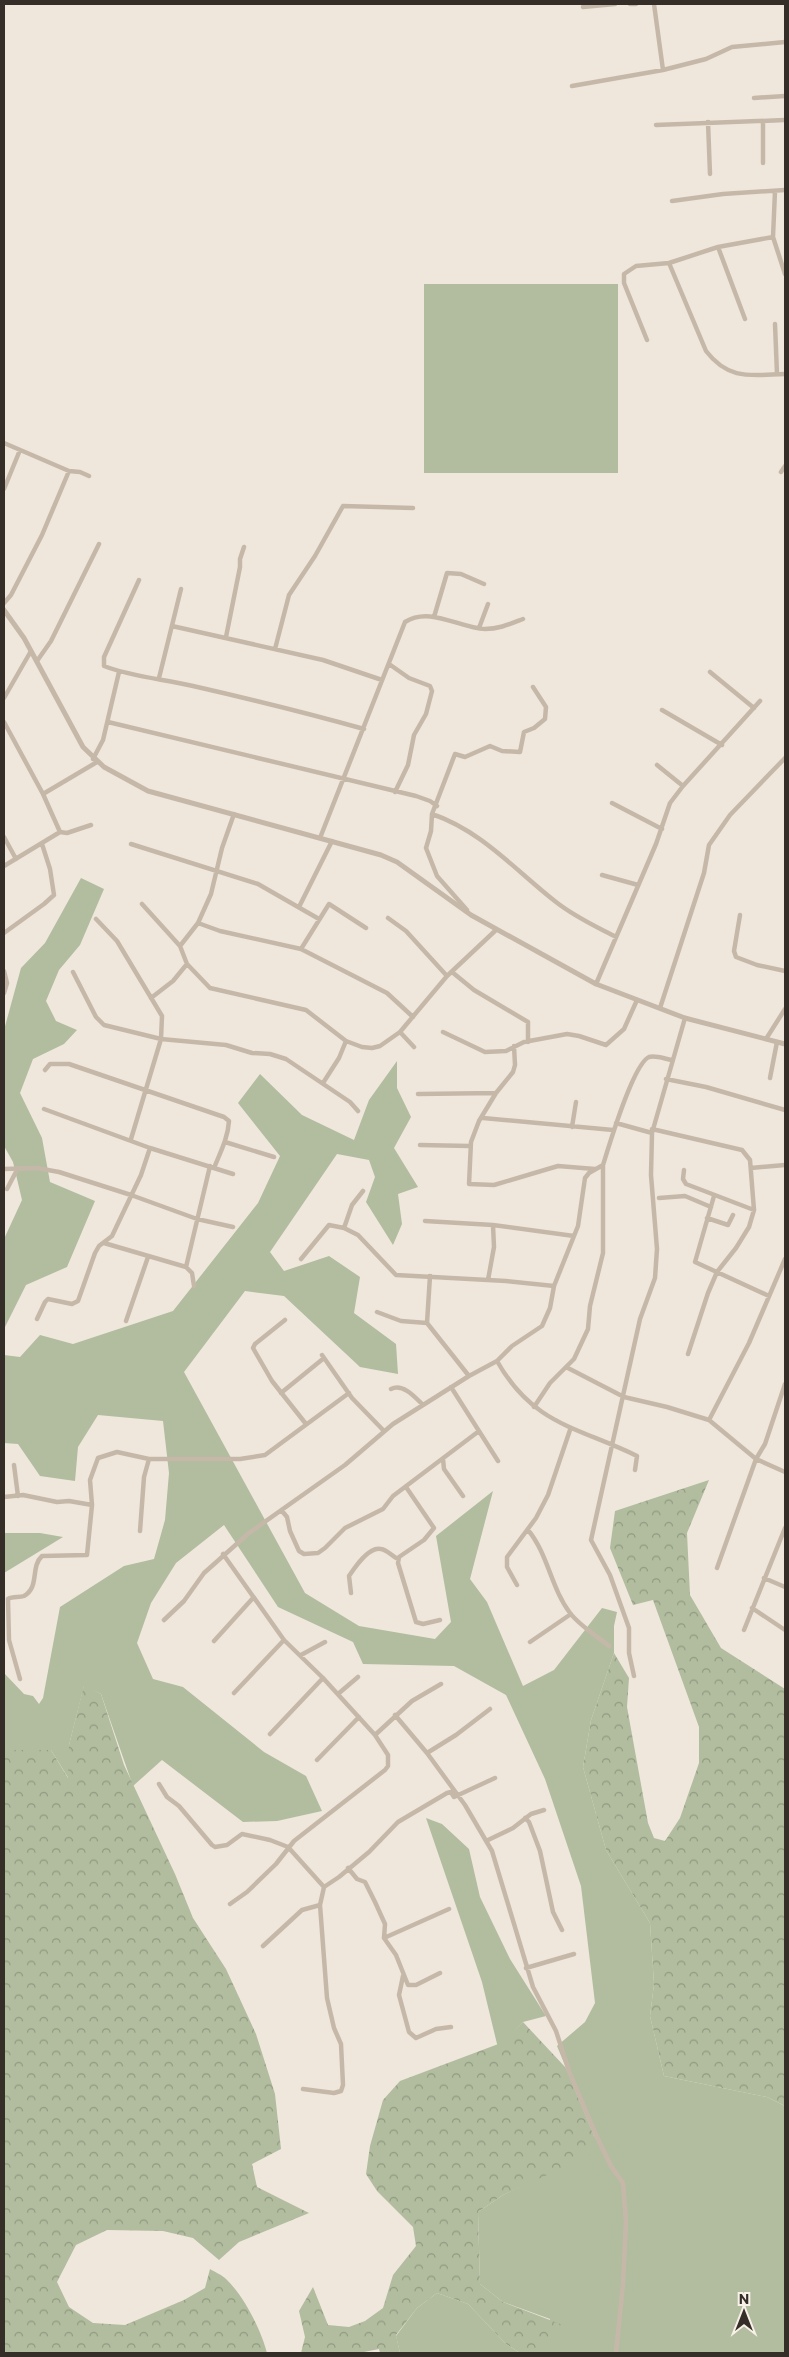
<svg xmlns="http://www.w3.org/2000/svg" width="789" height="2357" font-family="Commissioner,sans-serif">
<defs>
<pattern id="forest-crowns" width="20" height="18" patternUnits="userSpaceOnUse" patternTransform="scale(1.25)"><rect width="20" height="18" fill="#b1bd9e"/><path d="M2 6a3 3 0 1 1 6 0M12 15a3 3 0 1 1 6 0" fill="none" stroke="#919a81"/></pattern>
</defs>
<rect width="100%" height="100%" fill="#efe7dc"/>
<path fill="#b1bd9e" d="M 424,284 L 618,284 L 618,473 L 424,473 Z
M 81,878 L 104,889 L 80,945 L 59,970 L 46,1001 L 56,1021 L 77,1030 L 64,1044 L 33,1059 L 20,1093 L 42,1138 L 50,1182 L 95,1201 L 67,1267 L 26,1285 L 4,1329 L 4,1239 L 22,1200 L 13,1162 L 4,1146 L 4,1030 L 21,968 L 45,943 Z
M 397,1061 L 397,1088 L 411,1117 L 394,1148 L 418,1187 L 398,1194 L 402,1224 L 393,1245 L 366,1202 L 375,1177 L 369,1160 L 337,1154 L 270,1252 L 284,1271 L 329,1256 L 360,1277 L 354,1313 L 396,1344 L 398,1374 L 360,1367 L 284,1296 L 245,1291 L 184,1372 L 305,1593 L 359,1626 L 435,1639 L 451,1622 L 436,1536 L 493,1491 L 470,1579 L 487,1602 L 523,1686 L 554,1670 L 602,1608 L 617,1612 L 614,1626 L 614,1653 L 591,1720 L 583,1767 L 606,1850 L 650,1923 L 654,1984 L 650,2016 L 664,2076 L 767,2097 L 785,2106 L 785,2353 L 526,2353 L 544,2351 L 550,2319 L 503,2302 L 480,2284 L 478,2212 L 503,2195 L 538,2178 L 594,2136 L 557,2046 L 585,2022 L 595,2003 L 581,1886 L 545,1779 L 506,1695 L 454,1666 L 363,1664 L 353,1642 L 278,1607 L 224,1525 L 176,1563 L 151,1603 L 137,1643 L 153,1679 L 183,1687 L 264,1752 L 306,1776 L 322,1811 L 277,1821 L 243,1822 L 162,1760 L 133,1786 L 101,1694 L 84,1686 L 69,1745 L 69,1779 L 51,1750 L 4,1750 L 4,1673 L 24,1694 L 33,1696 L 39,1704 L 43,1698 L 60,1607 L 124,1566 L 154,1559 L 165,1520 L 169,1473 L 163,1421 L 98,1415 L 78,1447 L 75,1481 L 40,1476 L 18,1444 L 4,1443 L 4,1355 L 20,1357 L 40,1335 L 73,1344 L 173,1311 L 258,1203 L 280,1156 L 238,1103 L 260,1074 L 302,1115 L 354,1140 L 369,1100 Z
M 4,1533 L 40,1533 L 63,1537 L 4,1573 Z
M 426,1818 L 442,1824 L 469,1849 L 480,1897 L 510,1959 L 546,2016 L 523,2022 L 498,2048 L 482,1982 Z
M 437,2293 L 468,2304 L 506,2344 L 520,2353 L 400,2353 L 396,2336 L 417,2308 Z"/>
<path fill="url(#forest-crowns)" d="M 709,1480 L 687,1533 L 690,1595 L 721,1648 L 785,1689 L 785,2106 L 767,2097 L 664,2076 L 650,2016 L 654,1984 L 650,1923 L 606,1850 L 583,1767 L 591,1720 L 614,1653 L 629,1678 L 627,1707 L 648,1823 L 654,1838 L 665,1841 L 680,1818 L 699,1763 L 699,1727 L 653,1600 L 633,1605 L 610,1548 L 615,1511 Z
M 84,1685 L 101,1694 L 124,1765 L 175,1874 L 193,1918 L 226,1969 L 256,2034 L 275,2094 L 281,2149 L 252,2164 L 257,2187 L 309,2213 L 239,2242 L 219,2260 L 193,2238 L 163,2231 L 107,2230 L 76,2245 L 57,2282 L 69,2307 L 93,2323 L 125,2325 L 184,2300 L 205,2288 L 210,2269 C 215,2272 222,2275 226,2279 C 244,2296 261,2330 267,2353 L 4,2353 L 4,1750 L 51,1750 L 68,1778 L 69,1745 Z
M 523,2022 L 566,2068 L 594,2136 L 589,2156 L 503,2195 L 478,2212 L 480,2284 L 503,2302 L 563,2325 L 544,2352 L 520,2353 L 506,2344 L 468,2304 L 437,2293 L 417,2308 L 396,2335 L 400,2353 L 380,2353 L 379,2349 L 359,2353 L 301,2353 L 305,2337 L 299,2311 L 313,2287 L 328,2325 L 349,2327 L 365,2321 L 383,2308 L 393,2275 L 416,2246 L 413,2227 L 377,2191 L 366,2174 L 370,2146 L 383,2100 L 400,2081 L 501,2043 Z"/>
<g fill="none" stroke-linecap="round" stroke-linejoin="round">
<path stroke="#c6b8a9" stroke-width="4.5" d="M 630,4 L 636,4
M 654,4 L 663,70
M 583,7 L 615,4
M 572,86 L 663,70 L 706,59 L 732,47 L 785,42
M 754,98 L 785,96
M 708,122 L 710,174
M 763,122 L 763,163
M 656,125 L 785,120
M 775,191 L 773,237 L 785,274
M 672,201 L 723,194 L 785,190
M 718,247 L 745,319
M 669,263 L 706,351 C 729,381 752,375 785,374
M 775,324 L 777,374
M 647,340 L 624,283 L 624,274 L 636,266 L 669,263 L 718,247 L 773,237
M 4,443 L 69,471 L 80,472 L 89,476
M 781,472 L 785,466
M 4,489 L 20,450
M 139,580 L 104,657 L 104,666 C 132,677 164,679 193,686 C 250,699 307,713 364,729
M 4,603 L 11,595 L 42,535 L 69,471
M 434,617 L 447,573 L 461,574 L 484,584
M 172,626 L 323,660 L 382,680
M 479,628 L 488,604
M 226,637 L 240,567 L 240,559 L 244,547
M 275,649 L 289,595 L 315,556 L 343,506 L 413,508
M 37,661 L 51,641 L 99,544
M 389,664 L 409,678 L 430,686 L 432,691 L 426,714 L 414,735 L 408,765 L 395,792
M 710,672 L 754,708
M 159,678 L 181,589
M 4,698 L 31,651
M 662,710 L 722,745
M 4,722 L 43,794 L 60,832
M 108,722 L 416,796 L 430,801 L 437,806
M 93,759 L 103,740 L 119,672
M 657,765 L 683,786
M 43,794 L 97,762
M 612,803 L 662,829
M 432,814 C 482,831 516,871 556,902 C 575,917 595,926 616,937
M 4,837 L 16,859
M 320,838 L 405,622 C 430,606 459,628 485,629 C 499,629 510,624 523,619
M 131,844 L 258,884 L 319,919
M 4,866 L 60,832 L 67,833 L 91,825
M 602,875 L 638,885
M 142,904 L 180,946 L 187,964 L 210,988 L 306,1010 L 346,1041 L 362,1047 L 372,1048 L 380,1046 L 400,1032 L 447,976 L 496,930
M 299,907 L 332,841
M 467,910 L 437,876 L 426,848 L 431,831 L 432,814 L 455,754 L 465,757 L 490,746 L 502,751 L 520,752 L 524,732 L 534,728 L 545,719 L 546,707 L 533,687
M 740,915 L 734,951 L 736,957 L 757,965 L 785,971
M 388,918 L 406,931 L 447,976
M 96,919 L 117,941 L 162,1016 L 161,1039 L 131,1139
M 198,923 L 220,931 L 301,949 L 387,993 L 413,1017
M 4,933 L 44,904 L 54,895 L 50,869 L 42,844
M 180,946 L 198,923 L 211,894 L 222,848 L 234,814
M 301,949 L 329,904 L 366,928
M 4,971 L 7,983 L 4,993
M 73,972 L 96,1017 L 104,1025 L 161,1039 L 226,1045 L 252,1053 L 270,1054 L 286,1059 L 350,1102 L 358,1111
M 452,972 L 474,990 L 528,1022 L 528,1042
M 596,984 L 656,844 L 670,803 L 683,786 L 760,701
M 151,998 L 173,981 L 187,964
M 660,1008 L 704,873 L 709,845 L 730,815 L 785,758
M 400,1032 L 414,1047
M 443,1032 L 485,1052 L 506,1051 L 524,1042 L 567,1034 L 579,1036 L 606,1045 L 624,1029 L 637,1000
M 766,1039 L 785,1009
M 514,1046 L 515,1065 L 513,1072 L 496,1093 L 479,1121 L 471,1142 L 469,1184 L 494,1185 L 558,1166 L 595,1169
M 45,1070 L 50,1064 L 69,1064 L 224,1117 L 229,1121 C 228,1138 220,1153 214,1168
M 770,1078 L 777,1042
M 666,1079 L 706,1087 L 785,1110
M 323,1083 L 339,1058 L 346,1041
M 418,1094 L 496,1093
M 44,1109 L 150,1148 L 233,1174
M 483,1118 L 613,1130
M 616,1123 L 652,1133
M 572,1127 L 576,1102
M 652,1129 L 742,1150 L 750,1160 L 754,1210 L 749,1227 L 736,1248 L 717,1272 L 708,1293 L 688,1354
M 225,1142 L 274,1157
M 420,1145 L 470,1146
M 751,1168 L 785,1165
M 4,1169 L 37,1168 L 59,1172 L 131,1195 L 197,1219 L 233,1227
M 684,1170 L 683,1179 L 686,1184 L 754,1210
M 7,1189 L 18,1168
M 714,1196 L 695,1262 L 769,1296
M 659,1198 L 685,1196 L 711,1207
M 707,1218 L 728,1225 L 733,1215
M 425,1221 L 493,1225 L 574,1236
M 344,1228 L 352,1205 L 363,1191
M 104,1243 L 186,1267 L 210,1166
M 301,1259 L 329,1225 L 344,1228 L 358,1235 L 396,1275 L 506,1281 L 554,1286
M 186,1267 L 192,1273 L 194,1286
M 430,1276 L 427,1323 L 469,1376
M 488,1280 L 494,1247 L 493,1225
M 377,1312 L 401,1321 L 427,1323
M 37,1319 L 45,1302 L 48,1299 L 72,1304 L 78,1301 L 95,1253 L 99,1246 L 112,1236 L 141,1175 L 150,1148
M 285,1320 L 255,1344 L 253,1348 L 272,1381 L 306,1424
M 126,1321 L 148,1257
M 322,1355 L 352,1398 L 384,1431
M 497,1361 C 533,1425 578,1427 637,1456 L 635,1470
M 566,1367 L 624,1397 L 667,1407 L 709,1420 L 756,1459 L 785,1472
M 451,1387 L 498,1461
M 391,1389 C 403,1383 415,1397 423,1405
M 281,1393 L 324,1358
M 534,1407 L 550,1383 L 574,1359 L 588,1329 L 590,1306 L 603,1253 L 603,1165
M 709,1420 L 749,1343 L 785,1259
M 443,1459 L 444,1469 L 463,1496
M 14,1465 L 18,1496
M 406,1487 L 434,1528 L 424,1540 L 399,1557 L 398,1563 L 416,1622 L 423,1624 L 440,1620
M 4,1497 L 23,1495 L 57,1502 L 69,1501 L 92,1505
M 282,1511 L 287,1517 L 290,1531 L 299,1551 L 304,1554 L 318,1553 L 325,1548 L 345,1528 L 383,1509 L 393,1496 L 479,1431
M 528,1530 C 548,1554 551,1588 570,1613 C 580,1626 597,1636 609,1646
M 140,1531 L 144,1477 L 149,1459
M 223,1554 L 284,1640 L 323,1678 L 375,1735 L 388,1755 L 388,1766 L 385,1770 L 294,1841 L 276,1864 L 247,1892 L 230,1904
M 717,1568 L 756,1459 L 765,1444 L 785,1384
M 764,1578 L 785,1587
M 517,1585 L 507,1567 L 507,1557 L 536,1518 L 548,1495 L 570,1430
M 351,1593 L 349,1576 C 355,1567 369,1546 381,1549 C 388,1550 391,1556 398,1559
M 752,1608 L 785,1630
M 164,1620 L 184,1601 L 204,1573 L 249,1533 L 345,1465 L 393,1424 L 469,1376 L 497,1361 L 512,1346 L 542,1326 L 550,1308 L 554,1286 L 578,1226 L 585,1178 L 589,1173 L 603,1165 C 609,1146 633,1064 649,1057 C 656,1055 665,1059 672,1060
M 744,1630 L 785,1528
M 214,1641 L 253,1598
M 530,1642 L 571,1614
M 301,1655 L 325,1642
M 634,1676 L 629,1653 L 629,1628 L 610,1575 L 591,1540 L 640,1319 L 655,1278 L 657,1249 L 651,1175 L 652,1133 L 685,1018
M 20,1679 L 9,1640 L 8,1599 C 13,1596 19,1598 24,1596 C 40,1587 30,1567 42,1556 L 87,1555 L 92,1505 L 90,1480 L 98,1458 L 117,1452 L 149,1459 L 240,1459 L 265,1455 L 349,1393
M 234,1693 L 284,1640
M 338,1694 L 358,1677
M 395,1715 L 427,1753 L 465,1805 L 492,1851 L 533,1987 L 556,2031 L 569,2071 L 596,2135 L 611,2166 L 623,2183 L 626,2221 L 623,2284 L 616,2353
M 270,1734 L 323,1678
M 375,1735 L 412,1701 L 441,1684
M 427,1753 L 456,1735 L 490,1709
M 317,1760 L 359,1717
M 159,1784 L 167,1797 L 179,1806 L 212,1845 L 215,1847 L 227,1845 L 242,1834 L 270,1840 L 288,1847 L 324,1887
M 525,1818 L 529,1822 L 540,1851 L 553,1912 L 562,1930
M 486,1841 L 513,1828 L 531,1814 L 544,1810
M 348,1868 L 357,1879 L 365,1882 L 375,1902 L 385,1924 L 384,1938 L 396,1955 L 408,1985 L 416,1985 L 440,1973
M 384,1938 L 449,1909
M 263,1946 L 302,1910 L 320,1905
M 526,1968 L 574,1954
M 403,1976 L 399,1995 L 409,2032 L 416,2038 L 436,2029 L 451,2027
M 303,2089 L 334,2093 L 341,2091 L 343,2085 L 341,2044 L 334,2028 L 327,1998 L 320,1905 L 324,1887 L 339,1877 L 369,1852 L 398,1822 L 447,1793 L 451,1792 L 454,1797 L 495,1778"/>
<path stroke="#c6b8a9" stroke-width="5" d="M 4,610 L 24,638 L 83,747 L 104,767 L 148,791 L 381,855 L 397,862 L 471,915 L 596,984 L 685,1018 L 785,1044"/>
</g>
<rect width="789" height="2357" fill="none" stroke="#342d28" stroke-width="10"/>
<g transform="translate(744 2312)" stroke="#f8f1e8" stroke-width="4" paint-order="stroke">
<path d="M0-4L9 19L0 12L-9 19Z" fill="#342d28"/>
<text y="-8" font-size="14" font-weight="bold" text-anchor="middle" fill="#342d28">N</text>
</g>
</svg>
